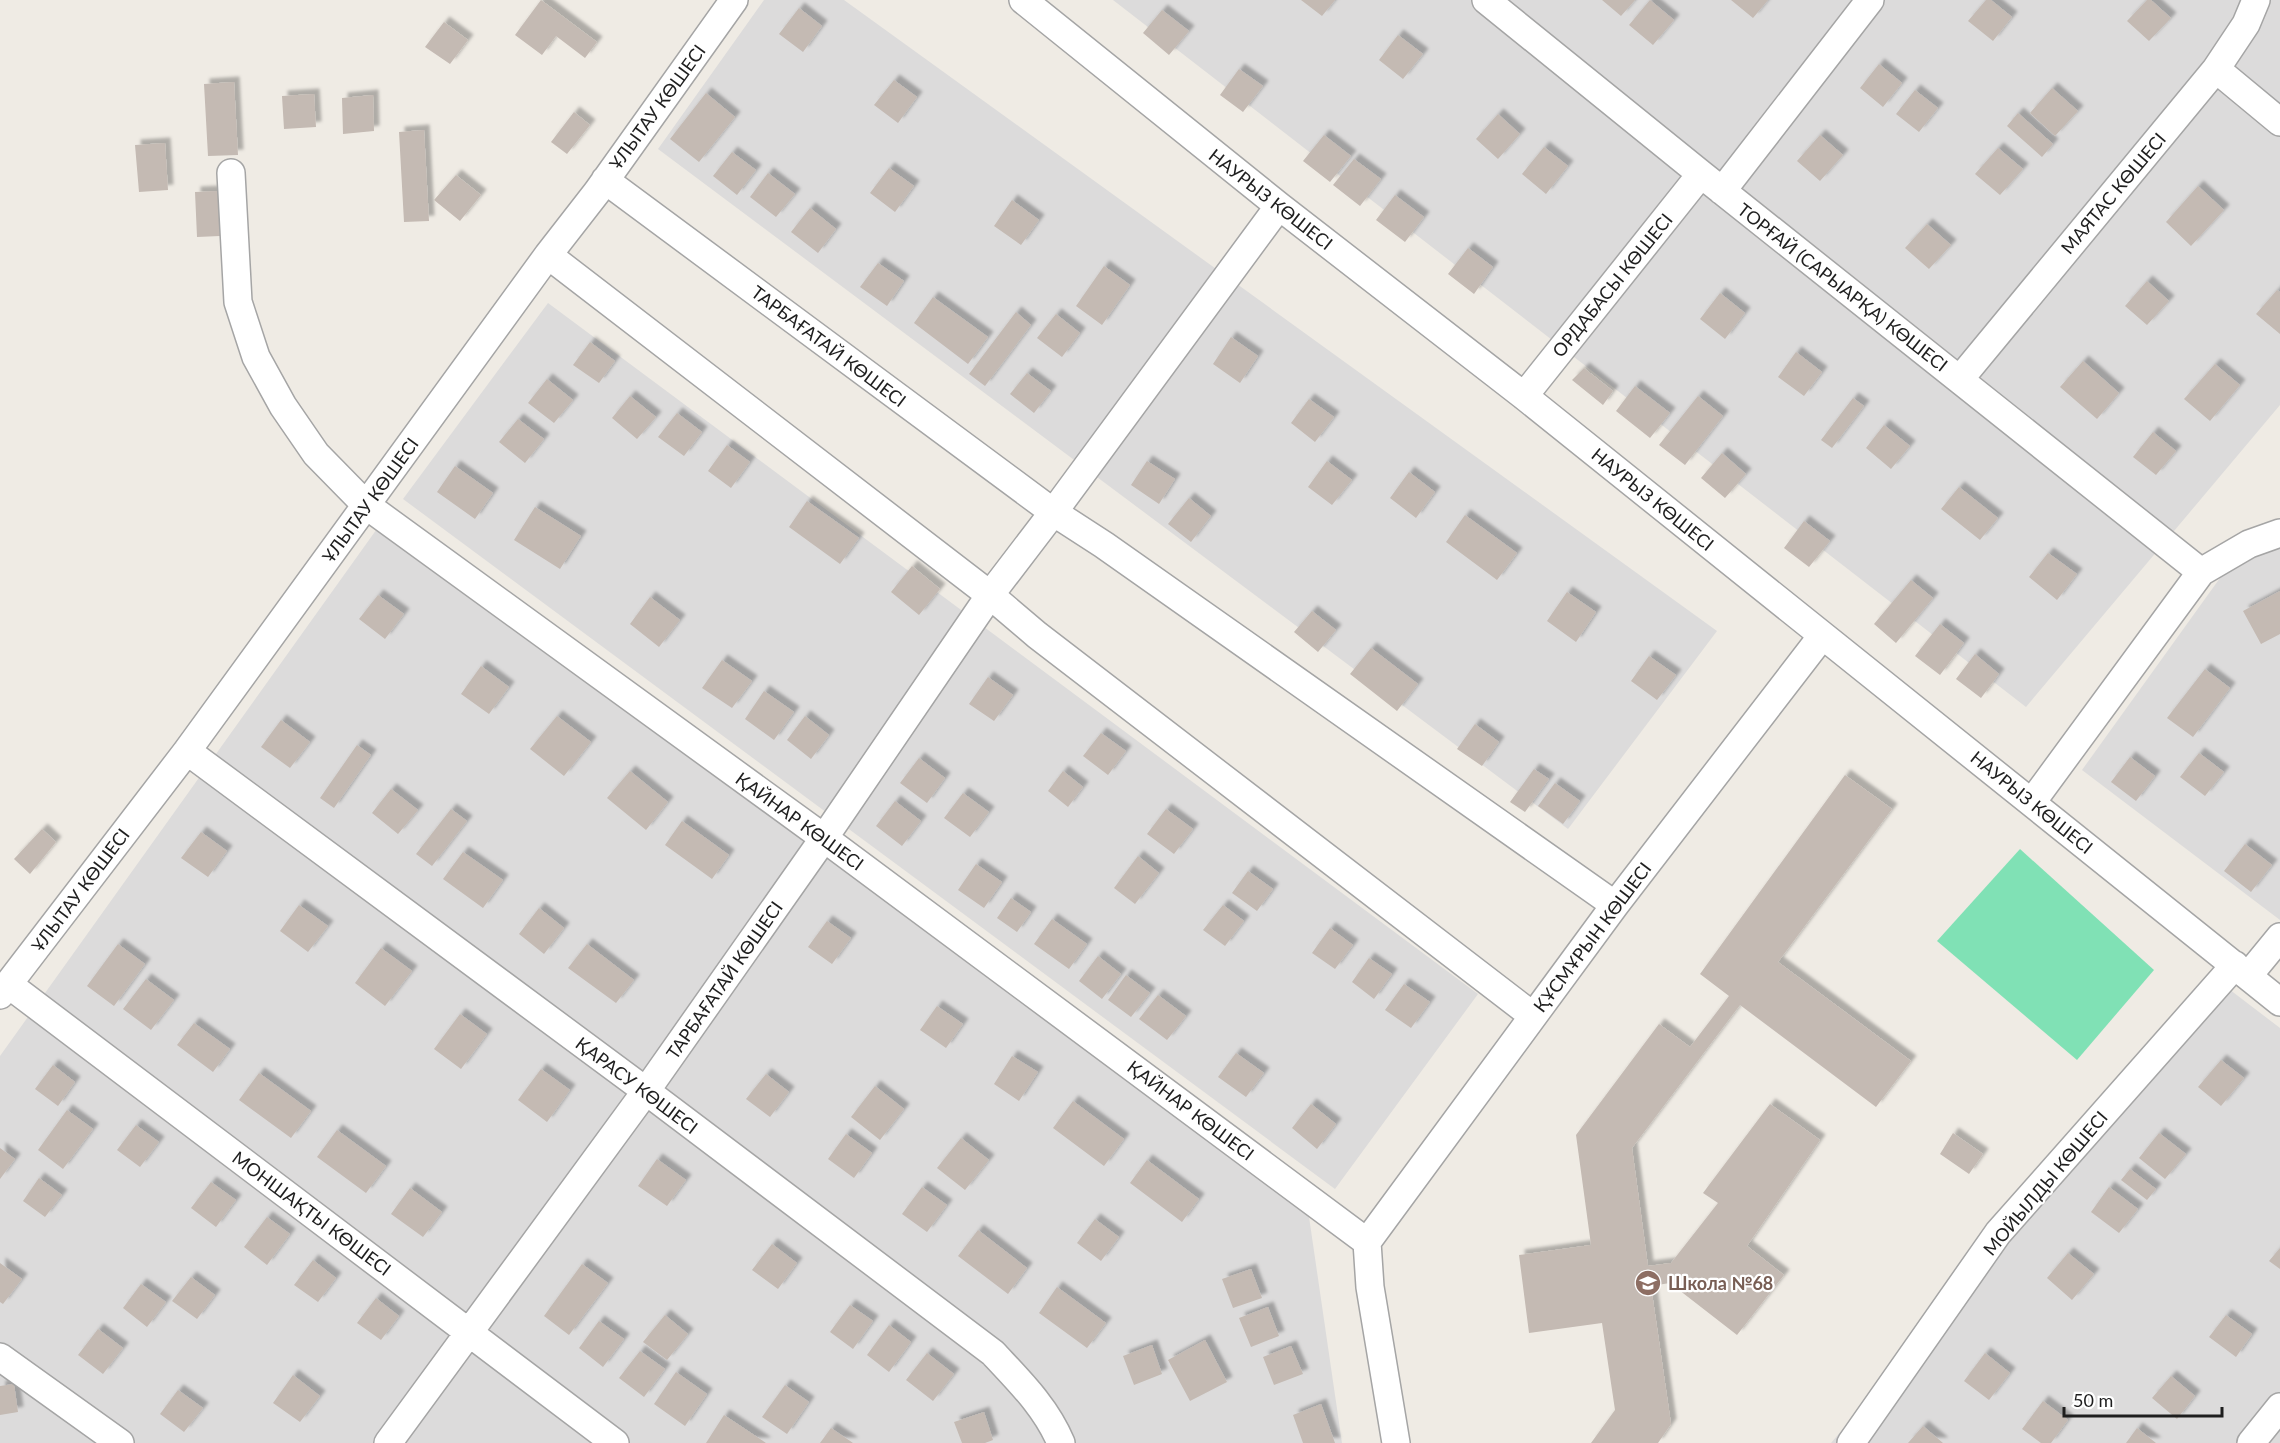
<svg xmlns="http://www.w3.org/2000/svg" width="2280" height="1443" font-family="Lato,sans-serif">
<defs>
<filter id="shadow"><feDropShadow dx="5.5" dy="-5.5" stdDeviation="1.5" flood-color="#0004"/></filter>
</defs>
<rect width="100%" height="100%" fill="#efebe4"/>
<path fill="#dcdbdb" d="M 764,0 L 844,0 L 1717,631 L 1568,829 L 658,149 Z
M 1113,0 L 2280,0 L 2280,405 L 2026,707 Z
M 548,303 L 1478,994 L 1335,1189 L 403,499 Z
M 379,526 L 1308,1210 L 1342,1443 L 0,1443 L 0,1056 Z
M 2280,535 L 2280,920 L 2082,770 L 2243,546 Z
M 2221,983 L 2280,1028 L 2280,1443 L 1831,1443 Z"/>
<path fill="#80e1b5" d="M 2020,849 L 2154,970 L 2077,1060 L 1937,941 Z"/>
<path fill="#c4bab3" filter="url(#shadow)" d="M 541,0 L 597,42 L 585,58 L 556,36 L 542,55 L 515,35 Z
M 1301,0 L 1335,0 L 1322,16 Z
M 1602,0 L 1635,0 L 1621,16 Z
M 1650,0 L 1674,20 L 1653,45 L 1629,25 Z
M 1731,0 L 1768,0 L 1753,18 Z
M 1986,0 L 1991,0 L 2012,17 L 1993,41 L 1968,21 Z
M 2147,0 L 2151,0 L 2171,18 L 2149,41 L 2127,21 Z
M 799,8 L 822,26 L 803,52 L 779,34 Z
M 1162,10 L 1189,31 L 1169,55 L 1143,33 Z
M 444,22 L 468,40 L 450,64 L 425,47 Z
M 1398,35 L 1423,54 L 1403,79 L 1379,60 Z
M 1879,64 L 1902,83 L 1883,107 L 1860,88 Z
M 1239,69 L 1263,86 L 1243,112 L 1220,95 Z
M 894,80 L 917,97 L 898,123 L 874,105 Z
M 234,82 L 238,155 L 208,156 L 204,84 Z
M 2052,88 L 2078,111 L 2055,136 L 2030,113 Z
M 1915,90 L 1938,108 L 1919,132 L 1896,114 Z
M 706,93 L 735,117 L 699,162 L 670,139 Z
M 314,94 L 316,127 L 284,129 L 282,96 Z
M 373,95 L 374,131 L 343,134 L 342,98 Z
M 574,112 L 590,125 L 567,154 L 551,142 Z
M 2018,113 L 2053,144 L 2042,157 L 2007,126 Z
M 1498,114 L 1520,134 L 1498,159 L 1476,139 Z
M 424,130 L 429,221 L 404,222 L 399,132 Z
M 1324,135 L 1351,156 L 1330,182 L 1303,161 Z
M 1820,135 L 1843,155 L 1820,181 L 1797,161 Z
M 165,143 L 168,190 L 139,192 L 135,145 Z
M 1544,147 L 1568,166 L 1546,194 L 1522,174 Z
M 1998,148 L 2023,169 L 2000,195 L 1975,174 Z
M 732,152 L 756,170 L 737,195 L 713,176 Z
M 1354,159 L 1381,179 L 1360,206 L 1333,185 Z
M 889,168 L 914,186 L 895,212 L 870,193 Z
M 768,173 L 795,194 L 776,217 L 750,197 Z
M 456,175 L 481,195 L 460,221 L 434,200 Z
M 2198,186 L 2224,210 L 2191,246 L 2166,222 Z
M 218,191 L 220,236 L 197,237 L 195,192 Z
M 1395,195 L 1424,217 L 1405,242 L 1376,220 Z
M 1012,200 L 1039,220 L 1021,245 L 994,226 Z
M 810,208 L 836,229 L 818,253 L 791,232 Z
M 1927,224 L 1951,245 L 1929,269 L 1905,248 Z
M 1468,248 L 1493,267 L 1474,294 L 1448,274 Z
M 878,263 L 904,281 L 887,306 L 860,287 Z
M 1104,266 L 1130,285 L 1102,325 L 1076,306 Z
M 2147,281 L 2169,301 L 2147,325 L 2125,306 Z
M 2277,290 L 2280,292 L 2280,334 L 2256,314 Z
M 1720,293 L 1745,313 L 1725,339 L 1700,319 Z
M 933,297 L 988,337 L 968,364 L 914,323 Z
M 1016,312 L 1031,325 L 985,386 L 969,374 Z
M 1056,314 L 1080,333 L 1062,357 L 1037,338 Z
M 1231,337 L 1258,356 L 1240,383 L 1213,364 Z
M 590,342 L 615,361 L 599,383 L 573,365 Z
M 1796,352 L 1822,372 L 1804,396 L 1778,377 Z
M 2083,361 L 2119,393 L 2097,419 L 2060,387 Z
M 2215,364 L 2240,385 L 2210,421 L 2184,399 Z
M 1584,368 L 1613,391 L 1603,405 L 1572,380 Z
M 1027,373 L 1051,391 L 1034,413 L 1010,394 Z
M 547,379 L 573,400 L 554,423 L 528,403 Z
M 1635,386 L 1670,413 L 1650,438 L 1616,411 Z
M 630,396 L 656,417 L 637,439 L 612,418 Z
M 1698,396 L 1723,416 L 1685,465 L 1659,445 Z
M 1853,398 L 1864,406 L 1832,448 L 1821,440 Z
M 1309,399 L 1334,417 L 1315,442 L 1291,423 Z
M 677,413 L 702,432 L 684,456 L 658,437 Z
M 518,419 L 544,439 L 525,463 L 499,442 Z
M 1884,425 L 1910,446 L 1891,469 L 1866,448 Z
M 2153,432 L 2176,451 L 2156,475 L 2133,457 Z
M 727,445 L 750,462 L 731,488 L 708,471 Z
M 1722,453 L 1746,474 L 1725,498 L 1701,478 Z
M 1147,461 L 1175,479 L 1159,504 L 1131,485 Z
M 1327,461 L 1352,480 L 1332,505 L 1308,487 Z
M 455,466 L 493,493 L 475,519 L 437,492 Z
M 1409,472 L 1435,492 L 1416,518 L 1390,498 Z
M 1959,487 L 1998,518 L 1980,540 L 1941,509 Z
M 1189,498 L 1211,516 L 1191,542 L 1168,524 Z
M 807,501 L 859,538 L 840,564 L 789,527 Z
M 535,507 L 581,536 L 560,569 L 514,540 Z
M 1465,515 L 1517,553 L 1497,580 L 1446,542 Z
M 1804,521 L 1830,541 L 1809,567 L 1784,548 Z
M 2048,553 L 2077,574 L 2057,600 L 2029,577 Z
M 912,566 L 940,589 L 919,615 L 891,592 Z
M 1911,580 L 1933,598 L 1896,643 L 1874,624 Z
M 2280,591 L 2280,634 L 2261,644 L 2243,611 Z
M 1567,592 L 1596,612 L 1576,642 L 1547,621 Z
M 378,595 L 404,614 L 385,639 L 359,619 Z
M 650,597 L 680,620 L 659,647 L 630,624 Z
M 1312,611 L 1336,630 L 1318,652 L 1294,632 Z
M 1940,624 L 1964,643 L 1940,675 L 1915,656 Z
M 1371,648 L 1418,684 L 1397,711 L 1350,674 Z
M 1975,654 L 1999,674 L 1981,698 L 1956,679 Z
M 1649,656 L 1676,675 L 1657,700 L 1631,681 Z
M 722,660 L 752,681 L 732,708 L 702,688 Z
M 481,666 L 509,687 L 489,714 L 461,694 Z
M 2205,669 L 2230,688 L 2193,737 L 2167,718 Z
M 988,677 L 1013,695 L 994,721 L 969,704 Z
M 764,691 L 794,712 L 774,740 L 745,719 Z
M 557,716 L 591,742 L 564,776 L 530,749 Z
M 805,716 L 829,735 L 811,759 L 787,740 Z
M 281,720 L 310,742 L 290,768 L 261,747 Z
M 1475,724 L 1499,742 L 1482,766 L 1457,749 Z
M 1101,733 L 1126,751 L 1108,775 L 1083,756 Z
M 357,745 L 371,755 L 334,808 L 320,798 Z
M 2199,753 L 2224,772 L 2205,796 L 2180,777 Z
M 2130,757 L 2155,776 L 2136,801 L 2111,782 Z
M 919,758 L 945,778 L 927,803 L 900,783 Z
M 1534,769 L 1549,779 L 1525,812 L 1510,802 Z
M 630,771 L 668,802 L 646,830 L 607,798 Z
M 1063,771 L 1083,787 L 1068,807 L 1048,791 Z
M 1845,775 L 1892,809 L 1778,962 L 1911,1061 L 1876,1107 L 1740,1005 L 1632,1148 L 1648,1266 L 1671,1263 L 1718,1203 L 1703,1193 L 1770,1104 L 1820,1140 L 1747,1246 L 1784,1275 L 1737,1335 L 1670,1283 L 1651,1286 L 1671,1424 L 1658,1443 L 1591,1443 L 1615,1410 L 1602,1323 L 1529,1333 L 1519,1255 L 1591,1245 L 1576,1135 L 1659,1024 L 1690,1047 L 1729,996 L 1700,974 Z
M 1555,783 L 1580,801 L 1563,824 L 1538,806 Z
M 391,789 L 418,810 L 398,834 L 372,813 Z
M 963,793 L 989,812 L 970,837 L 944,818 Z
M 895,801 L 921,821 L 902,846 L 876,826 Z
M 451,809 L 467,821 L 432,866 L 416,854 Z
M 1166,809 L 1193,829 L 1174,854 L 1147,834 Z
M 682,821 L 729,855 L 712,879 L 665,845 Z
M 42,829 L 56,842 L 30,874 L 14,859 Z
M 201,832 L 227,851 L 208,877 L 181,858 Z
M 2245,844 L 2272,865 L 2251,892 L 2224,871 Z
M 463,852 L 503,880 L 483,908 L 443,879 Z
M 1138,856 L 1159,873 L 1135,904 L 1114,888 Z
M 976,864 L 1002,882 L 984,908 L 958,890 Z
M 1248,871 L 1273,889 L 1257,911 L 1232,893 Z
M 1011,898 L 1031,912 L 1017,932 L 997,918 Z
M 299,905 L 328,926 L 308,952 L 280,931 Z
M 1223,905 L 1244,921 L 1225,946 L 1203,930 Z
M 539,908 L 564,928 L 544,954 L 519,934 Z
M 1052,919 L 1087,944 L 1069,969 L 1034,944 Z
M 827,921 L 851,938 L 832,964 L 808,947 Z
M 1330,928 L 1353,945 L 1335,969 L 1312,953 Z
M 118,944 L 145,964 L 114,1006 L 87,986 Z
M 587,944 L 634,980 L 616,1003 L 568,968 Z
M 381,948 L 412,971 L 385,1006 L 355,983 Z
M 1098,956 L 1121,974 L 1102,999 L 1079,981 Z
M 1369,958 L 1392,974 L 1374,999 L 1352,982 Z
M 1126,975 L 1150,993 L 1131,1017 L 1108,1000 Z
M 146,979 L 174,1000 L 151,1030 L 123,1009 Z
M 1404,984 L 1430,1002 L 1411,1028 L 1385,1010 Z
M 1158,995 L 1186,1016 L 1167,1040 L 1139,1019 Z
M 937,1006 L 963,1024 L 946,1048 L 920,1030 Z
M 460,1014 L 487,1034 L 461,1069 L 434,1049 Z
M 194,1023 L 230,1049 L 213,1072 L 177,1045 Z
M 1236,1053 L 1264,1073 L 1246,1097 L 1218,1077 Z
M 1012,1056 L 1038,1072 L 1019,1101 L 994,1084 Z
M 2221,1060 L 2244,1078 L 2221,1106 L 2198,1087 Z
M 53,1065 L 75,1082 L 58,1106 L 35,1089 Z
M 541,1069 L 570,1090 L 547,1122 L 518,1100 Z
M 259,1073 L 311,1111 L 291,1138 L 239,1100 Z
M 766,1074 L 789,1092 L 770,1117 L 746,1099 Z
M 875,1086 L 904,1109 L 880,1140 L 851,1117 Z
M 1073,1101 L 1124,1139 L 1104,1166 L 1053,1128 Z
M 1311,1104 L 1336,1124 L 1317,1149 L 1292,1128 Z
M 67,1110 L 93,1129 L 63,1169 L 38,1150 Z
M 136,1125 L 159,1142 L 140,1167 L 117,1150 Z
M 337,1130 L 386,1166 L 366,1193 L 317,1157 Z
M 1953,1133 L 1983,1154 L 1969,1174 L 1940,1154 Z
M 2159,1133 L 2186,1154 L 2165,1179 L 2139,1158 Z
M 846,1134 L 872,1153 L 854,1178 L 828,1159 Z
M 961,1138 L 989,1160 L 965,1190 L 937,1168 Z
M 0,1148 L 15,1159 L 0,1179 Z
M 657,1159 L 686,1180 L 667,1206 L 638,1186 Z
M 1147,1160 L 1199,1199 L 1182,1222 L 1130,1183 Z
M 2130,1169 L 2156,1189 L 2147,1200 L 2121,1180 Z
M 39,1178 L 62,1195 L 45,1217 L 23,1201 Z
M 211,1182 L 236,1200 L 216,1227 L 191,1208 Z
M 922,1187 L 947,1205 L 927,1232 L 902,1214 Z
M 2109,1187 L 2138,1209 L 2119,1233 L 2091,1212 Z
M 410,1188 L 442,1212 L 423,1237 L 391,1214 Z
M 267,1217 L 290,1234 L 267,1265 L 244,1247 Z
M 1095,1219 L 1119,1237 L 1101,1261 L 1077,1243 Z
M 978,1230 L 1027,1268 L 1008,1294 L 958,1256 Z
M 772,1244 L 797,1263 L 778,1289 L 752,1270 Z
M 2280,1248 L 2280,1269 L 2269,1261 Z
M 2068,1253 L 2094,1274 L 2072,1300 L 2047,1278 Z
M 313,1260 L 336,1278 L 318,1302 L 294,1285 Z
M 0,1263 L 22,1279 L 3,1304 L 0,1302 Z
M 582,1264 L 608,1283 L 569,1335 L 544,1316 Z
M 1251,1269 L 1262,1298 L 1233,1308 L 1222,1279 Z
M 191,1277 L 215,1295 L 197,1319 L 172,1301 Z
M 141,1284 L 166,1302 L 147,1327 L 123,1308 Z
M 1057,1287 L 1106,1323 L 1087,1348 L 1039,1313 Z
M 376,1298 L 399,1316 L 381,1340 L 357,1323 Z
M 850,1305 L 873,1321 L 853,1349 L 830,1332 Z
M 1268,1307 L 1279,1336 L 1251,1347 L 1239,1318 Z
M 665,1315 L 688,1334 L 667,1360 L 643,1342 Z
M 2226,1315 L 2252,1334 L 2236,1357 L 2209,1337 Z
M 599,1321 L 624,1339 L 603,1367 L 579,1348 Z
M 889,1325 L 911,1342 L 889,1372 L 867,1355 Z
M 98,1329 L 123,1348 L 103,1374 L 78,1355 Z
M 1205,1340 L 1227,1382 L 1190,1401 L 1168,1360 Z
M 1152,1345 L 1162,1374 L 1134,1385 L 1123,1356 Z
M 1291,1346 L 1303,1374 L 1274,1385 L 1263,1357 Z
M 640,1351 L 665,1369 L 644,1397 L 619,1378 Z
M 927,1353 L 954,1374 L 933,1401 L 906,1380 Z
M 1985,1353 L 2010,1373 L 1989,1400 L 1964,1381 Z
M 676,1372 L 707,1394 L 685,1426 L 654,1404 Z
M 293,1375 L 320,1396 L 300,1422 L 273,1403 Z
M 2171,1376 L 2195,1396 L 2177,1419 L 2152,1398 Z
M 14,1384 L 18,1412 L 0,1415 L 0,1386 Z
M 785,1385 L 809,1402 L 787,1434 L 762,1417 Z
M 178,1390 L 203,1408 L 184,1432 L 160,1414 Z
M 2043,1401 L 2068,1420 L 2051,1443 L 2041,1443 L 2022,1429 Z
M 1321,1404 L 1335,1443 L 1303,1443 L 1293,1415 Z
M 984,1412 L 993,1440 L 985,1443 L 962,1443 L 954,1422 Z
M 724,1415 L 766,1443 L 706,1443 Z
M 1923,1426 L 1943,1443 L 1908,1443 Z
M 831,1428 L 853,1443 L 820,1443 Z
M 2137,1428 L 2156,1443 L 2126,1443 Z"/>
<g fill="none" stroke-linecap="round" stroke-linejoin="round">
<g stroke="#a5a5a5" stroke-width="30">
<path id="minor" d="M 1023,0 L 1279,206 L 1524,396 L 2280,1002
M 1486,0 L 1701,174 L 2201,572
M 2216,69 L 2280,122
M 231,173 L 238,302 L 256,357 L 283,406 L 316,454 L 366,505 L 824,838 L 1367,1242 L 1370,1287 L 1396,1443
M 605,180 L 1053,512 L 1104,545 L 1615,905
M 1722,191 L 1870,0
M 548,255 L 990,595 L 1037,635 L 1533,1016
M 1960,379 L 2216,69 L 2246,24 L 2256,0
M 1524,396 L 1701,174
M 187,751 L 646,1091 L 993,1353 C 1019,1381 1046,1407 1061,1443
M 2032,802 L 2201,572 L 2249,544 L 2280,533
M 2248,976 L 2280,937
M 8,984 L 615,1443
M 0,995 L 187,751 L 548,255 L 597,192 L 734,0
M 1367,1242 L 1615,905 L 1822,636
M 0,1357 L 120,1443
M 388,1443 L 646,1091 L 824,838 L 990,595 L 1058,506 L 1279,206
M 1851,1443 L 1998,1233 L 2235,965
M 2251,1443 L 2280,1407"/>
</g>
<use href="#minor" stroke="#fff" stroke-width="27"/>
</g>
<defs>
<g id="school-disc" transform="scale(1.35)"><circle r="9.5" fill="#8d6e63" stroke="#fff"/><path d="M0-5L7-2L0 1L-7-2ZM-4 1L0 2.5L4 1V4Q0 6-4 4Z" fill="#fff"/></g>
</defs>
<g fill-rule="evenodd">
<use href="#school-disc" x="1648" y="1283"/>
</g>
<g text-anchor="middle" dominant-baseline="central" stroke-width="4.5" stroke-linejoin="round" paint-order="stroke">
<g font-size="18" fill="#1e1e1e" stroke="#fff">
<text transform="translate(657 107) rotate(-54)">ҰЛЫТАУ КӨШЕСІ</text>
<text transform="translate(2113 193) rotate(-50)">МАЯТАС КӨШЕСІ</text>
<text transform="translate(1271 199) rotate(38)">НАУРЫЗ КӨШЕСІ</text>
<text transform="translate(1612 285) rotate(-51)">ОРДАБАСЫ КӨШЕСІ</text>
<text transform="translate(1843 287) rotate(38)">ТОРҒАЙ (САРЫАРҚА) КӨШЕСІ</text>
<text transform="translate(829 346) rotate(37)">ТАРБАҒАТАЙ КӨШЕСІ</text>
<text transform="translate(1653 499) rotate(39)">НАУРЫЗ КӨШЕСІ</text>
<text transform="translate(370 500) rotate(-54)">ҰЛЫТАУ КӨШЕСІ</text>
<text transform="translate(2032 802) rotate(39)">НАУРЫЗ КӨШЕСІ</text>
<text transform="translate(800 821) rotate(36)">ҚАЙНАР КӨШЕСІ</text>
<text transform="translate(80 890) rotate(-53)">ҰЛЫТАУ КӨШЕСІ</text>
<text transform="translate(1592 937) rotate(-53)">ҚҰСМҰРЫН КӨШЕСІ</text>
<text transform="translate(724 980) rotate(-55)">ТАРБАҒАТАЙ КӨШЕСІ</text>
<text transform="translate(637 1085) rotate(37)">ҚАРАСУ КӨШЕСІ</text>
<text transform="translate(1191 1110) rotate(37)">ҚАЙНАР КӨШЕСІ</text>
<text transform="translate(2045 1183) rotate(-50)">МОЙЫЛДЫ КӨШЕСІ</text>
<text transform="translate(312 1213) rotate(37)">МОНШАҚТЫ КӨШЕСІ</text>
</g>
<g font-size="18" font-weight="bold" fill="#785e54" stroke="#fff" text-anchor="start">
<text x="1668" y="1283">Школа №68</text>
</g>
</g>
<path d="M2064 1407v9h158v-9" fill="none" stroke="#1e1e1e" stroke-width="3"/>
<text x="2073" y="1407" font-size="18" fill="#1e1e1e" stroke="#ffffff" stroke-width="4.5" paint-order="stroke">50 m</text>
</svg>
